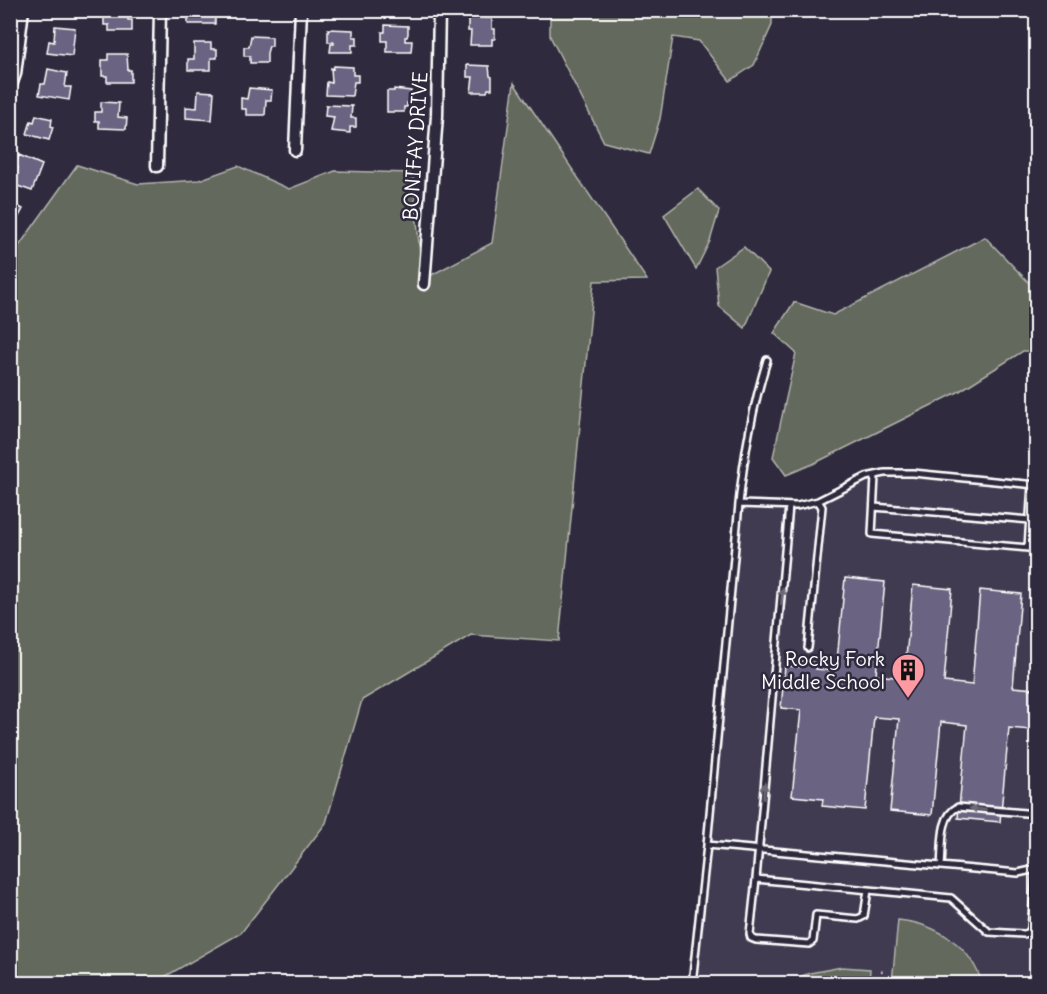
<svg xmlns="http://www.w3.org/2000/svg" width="1047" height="994" font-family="Delius,sans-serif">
<rect width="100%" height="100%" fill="#2f2a3d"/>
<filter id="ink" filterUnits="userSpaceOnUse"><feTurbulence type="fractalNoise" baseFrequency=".0167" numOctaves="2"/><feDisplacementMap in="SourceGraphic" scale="12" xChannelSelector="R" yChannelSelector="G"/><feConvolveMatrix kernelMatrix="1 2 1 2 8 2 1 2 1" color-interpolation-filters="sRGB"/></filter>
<g filter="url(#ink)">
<path fill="#413b51" d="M 913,473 L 1036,484 L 1036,983 L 694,984 L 739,504 L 775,507 L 818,501 L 875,476 Z"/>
<path fill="#64695c" stroke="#b2b4ae" stroke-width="1.5" d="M 550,11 L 772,11 L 772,25 L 754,65 L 730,81 L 699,41 L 673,37 L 660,119 L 649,154 L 604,142 L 550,36 Z
M 514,83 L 647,280 L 594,281 L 559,641 L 471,635 L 362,700 L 326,823 L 241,933 L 154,983 L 11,984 L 11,257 L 77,165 L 138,184 L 199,180 L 238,166 L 289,189 L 335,171 L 413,173 L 422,280 L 492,243 Z
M 698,189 L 719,211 L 710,241 L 696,269 L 664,215 Z
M 985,237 L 1036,290 L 1036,351 L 1023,351 L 958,392 L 813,464 L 786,475 L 773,457 L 796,353 L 774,333 L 794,302 L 833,315 Z
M 744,247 L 769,272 L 745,328 L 719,306 L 715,267 Z
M 898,920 C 937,924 970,945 982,983 L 892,983 Z
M 842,967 L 870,969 L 869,983 L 784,983 L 810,973 Z"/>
<path fill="#6a6381" stroke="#fff" stroke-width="1.5" d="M 109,10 L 128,10 L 128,20 L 132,20 L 132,31 L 109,31 L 109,25 L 104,25 L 104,17 L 109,17 Z
M 188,10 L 220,10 L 215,11 L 215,24 L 188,24 Z
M 468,17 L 492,18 L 492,29 L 495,29 L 495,39 L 492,39 L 492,45 L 470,45 L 471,31 L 468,31 Z
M 385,25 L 408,26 L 408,34 L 407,37 L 405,37 L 405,41 L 412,41 L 411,52 L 387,52 L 387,41 L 382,41 L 382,32 L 385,32 Z
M 55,26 L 75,28 L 72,56 L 47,53 L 49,41 L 54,42 Z
M 328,29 L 353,30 L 353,37 L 357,37 L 357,45 L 352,45 L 352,52 L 330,52 L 331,44 L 334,44 L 334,42 L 328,42 Z
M 251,36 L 272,37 L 272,46 L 269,46 L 267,53 L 267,63 L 250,63 L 250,56 L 244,56 L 244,47 L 249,47 Z
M 194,43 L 211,43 L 211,49 L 217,49 L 217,58 L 211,58 L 211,70 L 188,70 L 188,59 L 194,59 Z
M 108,54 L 127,54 L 128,70 L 131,70 L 131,82 L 107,82 L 107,76 L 102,76 L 102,60 L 108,60 Z
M 467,65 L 489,66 L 490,76 L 492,77 L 492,89 L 488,89 L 487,92 L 471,92 L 473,77 L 467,77 Z
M 334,66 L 353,67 L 353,75 L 358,75 L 358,82 L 354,82 L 352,96 L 326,95 L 327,82 L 332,83 L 331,68 L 333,69 Z
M 48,69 L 67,73 L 65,87 L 71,87 L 69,100 L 39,95 L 41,84 L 45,84 Z
M 249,88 L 272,90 L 271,100 L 266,100 L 265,115 L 246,115 L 246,109 L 241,109 L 241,98 L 247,99 Z
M 394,89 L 411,91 L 411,103 L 407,103 L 407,107 L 404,107 L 404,112 L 387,112 L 387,91 L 394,91 Z
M 198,91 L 214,92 L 212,120 L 186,118 L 186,107 L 197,108 Z
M 101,102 L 119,103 L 118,117 L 127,118 L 126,129 L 99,128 L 99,121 L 95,121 L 95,112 L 101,112 Z
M 326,105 L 352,106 L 351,118 L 356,118 L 356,127 L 350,127 L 350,133 L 331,131 L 334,117 L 325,116 Z
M 36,115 L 52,119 L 51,126 L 53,127 L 49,140 L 27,134 L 31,121 L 34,122 Z
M 19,155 L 42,165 L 32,191 L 12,184 L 18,168 L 14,167 Z
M 10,202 L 23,209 L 13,227 L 10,226 Z
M 845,578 L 885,582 L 876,675 L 904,678 L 913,585 L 952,589 L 944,682 L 972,685 L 980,590 L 1021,594 L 1013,687 L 1034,689 L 1031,730 L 1009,728 L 1000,822 L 958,818 L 967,725 L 941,722 L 932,815 L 890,811 L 899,719 L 874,717 L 865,810 L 822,806 L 823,799 L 792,796 L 801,710 L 781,708 L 785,666 L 800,667 L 801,661 L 817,663 L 816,669 L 836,671 Z"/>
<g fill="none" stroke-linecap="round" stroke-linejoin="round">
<g stroke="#fff" stroke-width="10">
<path id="service" d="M 875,476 L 872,534 L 1028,548 L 1032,484
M 1036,485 L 913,473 L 885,473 L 866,477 L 818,501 L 797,506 L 739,504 L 707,845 L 1018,873 L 1036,869
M 739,504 C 744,454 752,409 767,360
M 789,506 L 756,879 L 951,898 L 989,932 L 1024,934 L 1028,933 L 1031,929 L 1036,868
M 874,507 L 1030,520
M 808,648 L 822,507 L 818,501
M 941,866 C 943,847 939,816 958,807 L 1036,814
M 756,879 L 750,934 L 751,938 L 756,940 L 809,944 L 813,941 L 816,915 L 858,919 L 864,916 L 868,890
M 692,984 L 707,845"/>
</g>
<g stroke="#fff" stroke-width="15">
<path id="minor" d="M 10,88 L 15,74 L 23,10
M 295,150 L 301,10
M 157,166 L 160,10
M 424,284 L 437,116 L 439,10"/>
</g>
<path stroke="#fff" stroke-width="1.5" stroke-dasharray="1.5 4.5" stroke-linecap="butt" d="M 881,984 L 882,967"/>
<use href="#service" stroke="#2f2a3d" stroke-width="5"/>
<use href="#minor" stroke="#2f2a3d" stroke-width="10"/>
</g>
<defs><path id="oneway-solid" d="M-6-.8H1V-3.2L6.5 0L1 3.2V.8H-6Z" transform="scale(1.5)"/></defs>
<g fill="#6d6a77">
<use href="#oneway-solid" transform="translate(782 596) rotate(-85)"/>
<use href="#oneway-solid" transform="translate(764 791) rotate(-85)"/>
<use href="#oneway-solid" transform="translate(978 809) rotate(-174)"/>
</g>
</g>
<defs>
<g id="building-pin" transform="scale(1.725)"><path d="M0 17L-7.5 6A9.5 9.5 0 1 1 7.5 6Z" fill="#ff9aa2" stroke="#2f2a3d"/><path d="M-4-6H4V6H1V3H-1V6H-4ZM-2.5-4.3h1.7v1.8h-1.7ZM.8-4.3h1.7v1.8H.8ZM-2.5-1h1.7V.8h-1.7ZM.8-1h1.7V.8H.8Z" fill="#111"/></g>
</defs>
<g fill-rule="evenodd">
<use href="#building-pin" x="908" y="670"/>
</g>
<g text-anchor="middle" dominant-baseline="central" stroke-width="5" stroke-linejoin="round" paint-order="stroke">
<g font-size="20" fill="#fff" stroke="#2f2a3d">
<text transform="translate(415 146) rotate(-86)">BONIFAY DRIVE</text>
</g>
<g font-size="20" fill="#fff" stroke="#2f2a3d" text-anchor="end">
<text x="885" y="658">Rocky Fork<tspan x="885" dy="23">Middle School</tspan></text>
</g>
</g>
<rect width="1047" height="994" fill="none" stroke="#2f2a3d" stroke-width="36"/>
<rect x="18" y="18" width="1011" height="958" fill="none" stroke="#fff" stroke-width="2" filter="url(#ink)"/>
</svg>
